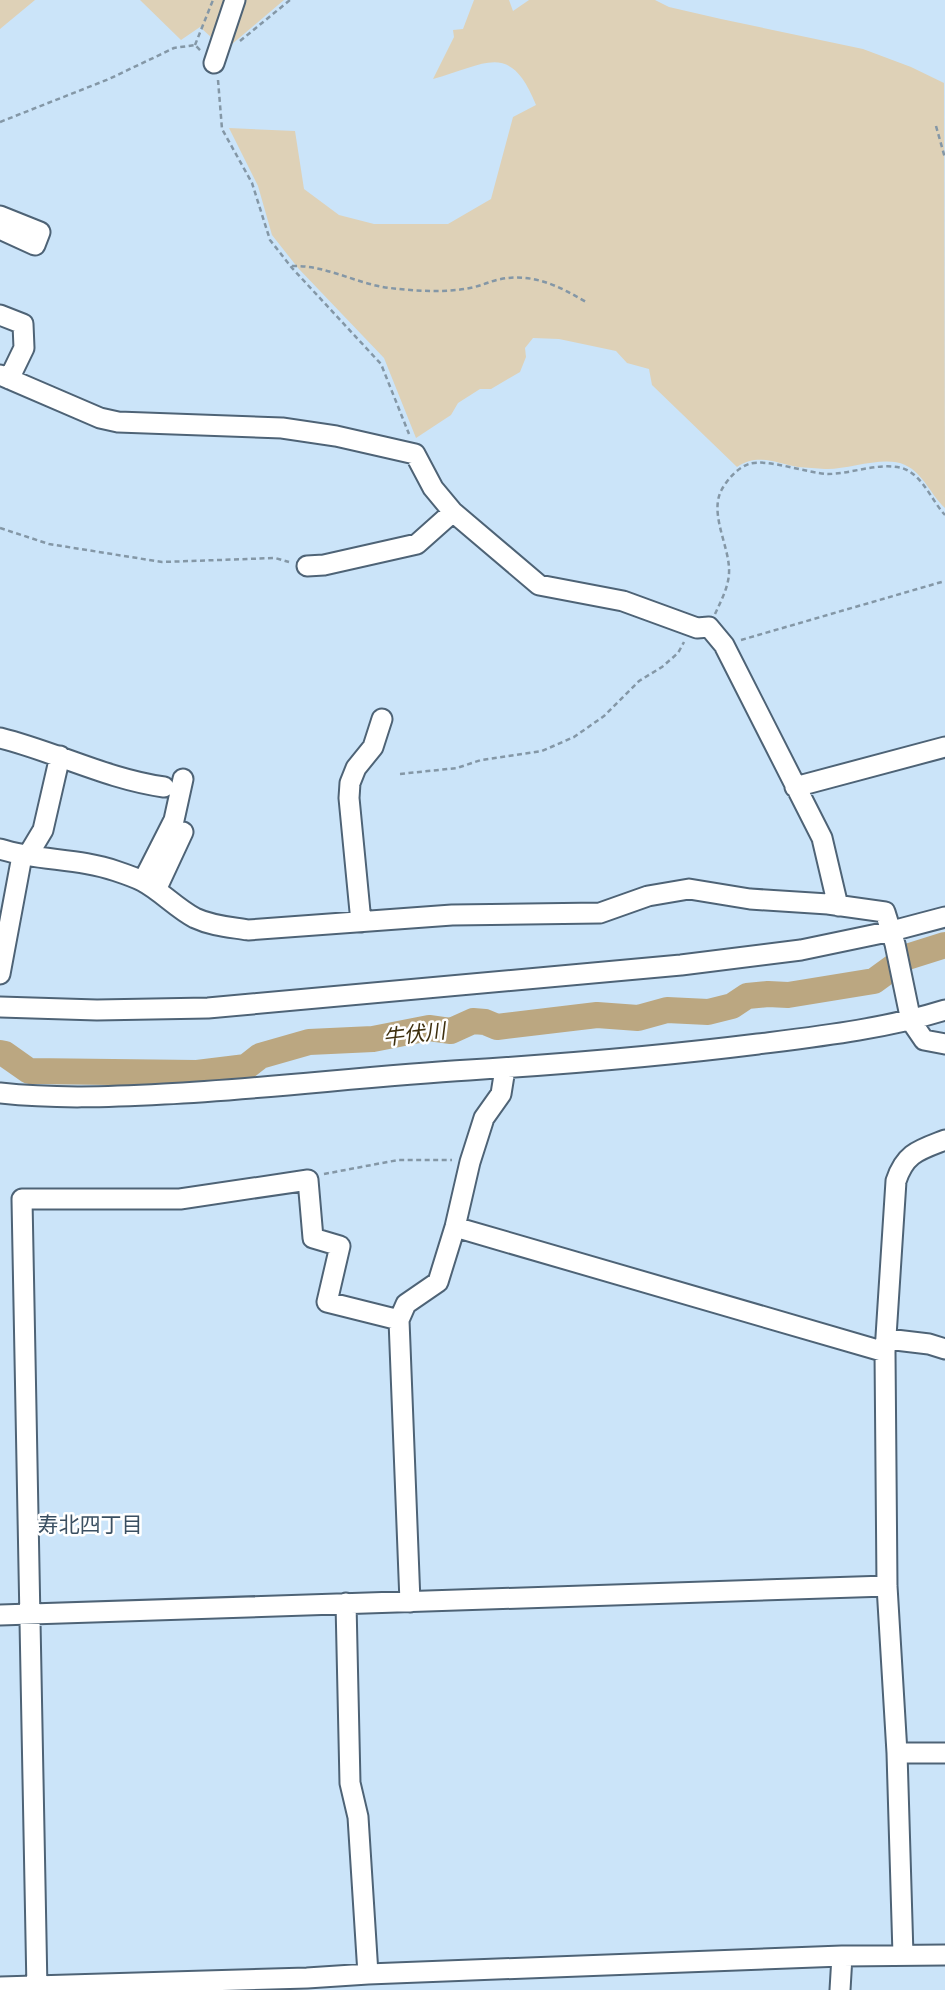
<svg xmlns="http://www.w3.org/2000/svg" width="945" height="1990" font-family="Rubik,'Noto Sans JP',sans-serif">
<rect width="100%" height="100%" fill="#cbe4f9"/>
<path fill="#ded1b7" d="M 0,0 L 35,0 L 0,29 Z
M 140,0 L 284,0 L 225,50 L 200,27 L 181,40 Z
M 474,0 L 509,0 L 513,11 L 529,0 L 655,0 L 669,7 L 721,19 L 863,49 L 911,67 L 944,83 L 945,508 C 931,495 923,473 905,465 C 884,455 848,470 825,469 C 816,468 807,468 798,467 C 775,463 758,453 737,467 L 652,385 L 649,369 L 627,363 L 616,351 L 559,339 L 533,338 L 525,348 L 526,357 L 520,372 L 491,389 L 480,389 L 458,403 L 451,415 L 416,438 L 384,358 L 298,268 L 272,235 L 258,186 L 229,128 L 295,131 L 304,189 L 339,215 L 374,224 L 448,224 L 491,199 L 513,117 L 536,105 C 510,40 486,65 433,79 L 454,37 L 453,30 L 463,29 Z"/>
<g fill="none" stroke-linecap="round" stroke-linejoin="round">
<path stroke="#bba781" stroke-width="26" d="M 0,1053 L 5,1054 L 29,1071 L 197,1073 L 246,1067 L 260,1056 L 309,1042 L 373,1039 L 429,1028 L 451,1031 L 473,1021 L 485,1022 L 497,1027 L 597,1015 L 638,1018 L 667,1010 L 708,1012 L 732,1006 L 747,996 L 768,994 L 788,995 L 874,981 L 907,957 L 945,945"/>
<g stroke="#4e6376" stroke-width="23">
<path id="minor" d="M 214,63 L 235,0
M 0,216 L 40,232 L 35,245 L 0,229
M 0,315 L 23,324 L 24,348 L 9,379
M 0,375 L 100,418 L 118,422 L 282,428 L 336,436 L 415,454 L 433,488 L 453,512 L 539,585 L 623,601 L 697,628 L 709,627 L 724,645 L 822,838 L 838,906
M 307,566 L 324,565 L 417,544 L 453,512
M 0,738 C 56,752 107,779 164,787
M 795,787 L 945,747
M 0,849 C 37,861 79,858 116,871 C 125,874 134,877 142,881 C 161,891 176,908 195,918 C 212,926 230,927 248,930 L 452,915 L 600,913 L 648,896 L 689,889 L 750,899 L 828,904 L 885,912 L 895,944 L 911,1021 L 924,1040 L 945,1044
M 28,855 L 43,830 L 60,756
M 143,881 L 174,820 L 183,779
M 156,890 L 183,832
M 361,922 L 349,798 L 350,783 L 356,768 L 373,747 L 382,719
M 0,974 L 22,856
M 0,1007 L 97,1010 L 208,1008 L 681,965 L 801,950 L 892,931 L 945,917
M 0,1093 C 54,1099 109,1097 164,1094 C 266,1089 367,1076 469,1070 C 566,1064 662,1056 758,1044 C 822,1036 884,1029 945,1010
M 455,1227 L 885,1352
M 887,1339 L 929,1344 L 945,1349
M 410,1602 L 399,1320 L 406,1304 L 438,1282 L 455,1227 L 470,1162 L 484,1118 L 501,1094 L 505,1069
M 346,1603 L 350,1783 L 358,1817 L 368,1974
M 0,1615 L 887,1586
M 897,1753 L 945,1753
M 903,1955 L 897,1753 L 887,1586 L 885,1352 L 896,1181 C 905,1153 919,1150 945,1140
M 0,1987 L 307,1978 L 368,1974 L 842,1956 L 945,1955
M 37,1990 L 22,1199 L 180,1199 L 308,1180 L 313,1238 L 340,1246 L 327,1302 L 399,1320
M 840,1990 L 842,1956"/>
</g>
<path stroke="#8497a6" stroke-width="2.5" stroke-dasharray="5 3.5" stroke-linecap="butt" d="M 240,41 L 290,0
M 195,45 L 213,0
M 218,80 L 222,129 L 252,183 L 270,240 L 292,268 L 381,364 L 409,434
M 0,122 L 109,79 L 174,48 L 195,45 L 201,51
M 936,126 L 945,158
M 292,266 C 327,265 356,284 390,288 C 416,291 445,293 470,288 C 481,286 490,281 501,279 C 533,273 559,286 586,302
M 0,528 L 49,544 L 162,562 L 275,558 L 289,562
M 715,614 C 722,599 730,584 729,568 C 728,544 709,512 722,489 C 728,479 737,468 749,464 C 766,458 806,473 828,474 C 851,474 879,462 902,468 C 923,475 931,500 945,515
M 741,640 L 945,581
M 400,774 L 457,768 L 481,760 L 542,751 L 574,737 L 604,716 L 639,681 L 662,667 L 678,653 L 684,642
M 324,1174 L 398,1160 L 452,1160"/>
<use href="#minor" stroke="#fff" stroke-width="19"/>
</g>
<g text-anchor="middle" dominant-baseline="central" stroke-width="5" stroke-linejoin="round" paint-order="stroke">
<g font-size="21" font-style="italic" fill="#3f300f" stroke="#fff">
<text transform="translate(414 1034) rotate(-7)">牛伏川</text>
</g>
<g font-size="21" fill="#3a4f61" stroke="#fff">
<text x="90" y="1524">寿北四丁目</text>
</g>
</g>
</svg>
